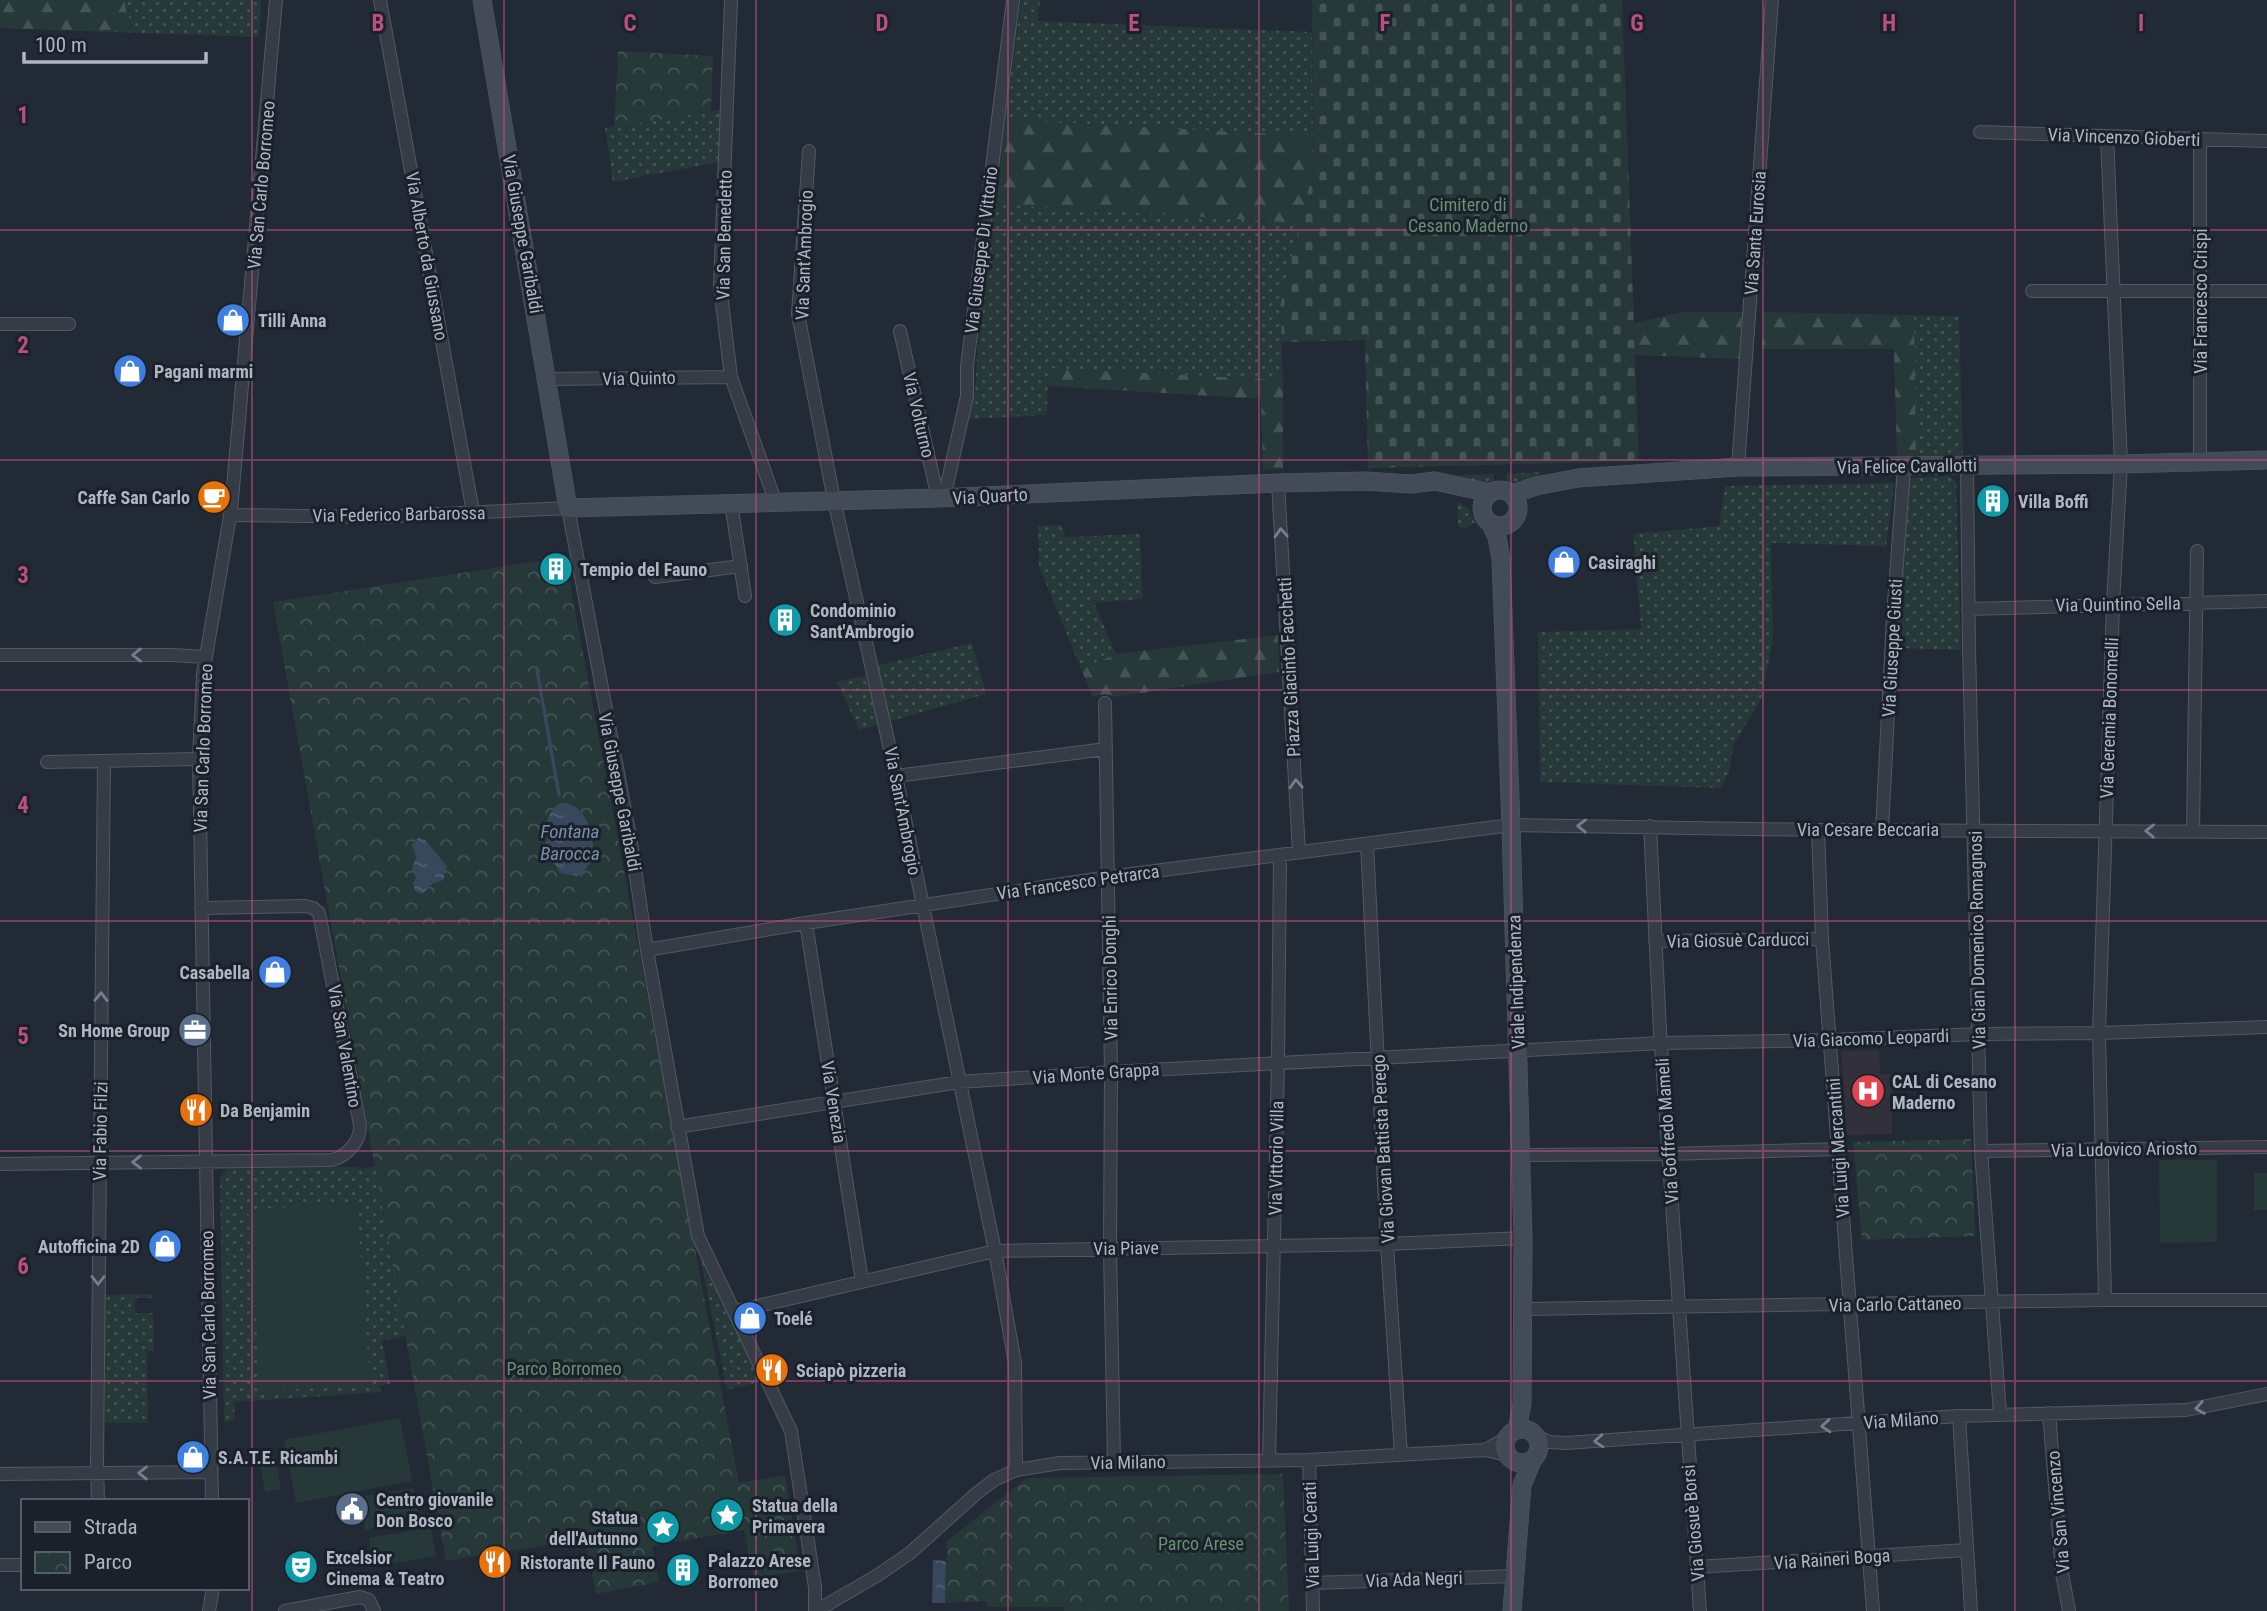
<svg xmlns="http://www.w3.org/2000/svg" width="2267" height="1611" font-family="'Roboto Condensed',sans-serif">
<defs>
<pattern id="grass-dots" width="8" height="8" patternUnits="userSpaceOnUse" patternTransform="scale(1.75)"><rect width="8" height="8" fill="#273838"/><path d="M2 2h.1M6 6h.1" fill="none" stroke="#445353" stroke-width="1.8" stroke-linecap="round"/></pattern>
<pattern id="forest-firs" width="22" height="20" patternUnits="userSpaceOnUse" patternTransform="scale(1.75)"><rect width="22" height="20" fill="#273838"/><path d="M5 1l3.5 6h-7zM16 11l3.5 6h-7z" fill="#445353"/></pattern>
<pattern id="cemetery-stones" width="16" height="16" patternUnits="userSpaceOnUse" patternTransform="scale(1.75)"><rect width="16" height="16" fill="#273838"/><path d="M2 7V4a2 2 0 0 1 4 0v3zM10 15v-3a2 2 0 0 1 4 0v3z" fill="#445353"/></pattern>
<pattern id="park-crowns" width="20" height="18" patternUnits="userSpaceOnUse" patternTransform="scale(1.75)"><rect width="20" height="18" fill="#273838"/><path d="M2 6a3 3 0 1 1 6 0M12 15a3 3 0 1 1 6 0" fill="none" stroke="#445353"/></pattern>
<pattern id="water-ripples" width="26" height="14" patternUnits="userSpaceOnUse" patternTransform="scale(1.75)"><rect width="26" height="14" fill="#39475d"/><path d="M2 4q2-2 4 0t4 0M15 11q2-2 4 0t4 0" fill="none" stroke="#535f73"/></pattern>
</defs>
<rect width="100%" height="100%" fill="#222a35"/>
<path fill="#31303b" d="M 1879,1050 L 1880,1074 L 1892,1074 L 1892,1134 L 1846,1135 L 1841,1051 Z"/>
<path fill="url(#grass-dots)" d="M 0,0 L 261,0 L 259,37 L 0,28 Z
M 1021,0 L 1040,0 L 1038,21 L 1312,32 L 1313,136 L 1005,120 Z
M 720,110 L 719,162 L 613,182 L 605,128 Z
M 995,204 L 1300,223 L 1280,306 L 1283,380 L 1048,368 L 1047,415 L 967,419 L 975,393 L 979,328 Z
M 1914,315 L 1959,316 L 1963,458 L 1916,458 Z
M 1541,472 L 1540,478 L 1515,486 L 1507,483 L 1506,474 Z
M 1494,474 L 1494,483 L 1484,486 L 1460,480 L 1459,475 Z
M 1949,476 L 1956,482 L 1961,650 L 1897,648 L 1909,478 Z
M 1894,483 L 1886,546 L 1771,543 L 1773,640 L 1761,699 L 1733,746 L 1729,773 L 1720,788 L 1540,782 L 1538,632 L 1641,629 L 1633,534 L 1719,526 L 1725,486 Z
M 1457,501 L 1469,509 L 1475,523 L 1465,528 L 1458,527 Z
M 1061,525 L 1066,537 L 1140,534 L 1143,599 L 1094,603 L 1116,654 L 1081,669 L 1039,566 L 1038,526 Z
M 972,643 L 986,694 L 859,730 L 837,682 L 872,674 L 871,667 Z
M 375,1166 L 406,1336 L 382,1341 L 390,1384 L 380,1386 L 381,1392 L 234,1402 L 235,1420 L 224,1422 L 220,1177 L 227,1169 L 358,1167 L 359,1169 Z
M 697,1240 L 759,1382 L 727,1390 Z
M 153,1294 L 153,1298 L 135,1298 L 135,1313 L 153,1313 L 154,1351 L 147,1351 L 148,1423 L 105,1423 L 105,1295 Z"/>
<path fill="url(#forest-firs)" d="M 0,0 L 125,0 C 124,17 134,18 135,32 L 0,28 Z
M 1005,120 L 1313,136 L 1314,166 L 1300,223 L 995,204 Z
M 1682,312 L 1742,312 L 1739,359 L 1635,355 L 1634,323 Z
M 1764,312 L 1914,315 L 1916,458 L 1897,459 L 1894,349 L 1762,349 Z
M 1048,368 L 1283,380 L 1283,469 L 1263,470 L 1261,399 L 1048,386 Z
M 1278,635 L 1279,672 L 1114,697 L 1105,694 L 1093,696 L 1081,669 L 1116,654 Z"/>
<path fill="url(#cemetery-stones)" d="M 1312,0 L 1622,0 L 1639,461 L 1368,468 L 1365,340 L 1282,342 L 1280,306 L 1314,166 Z"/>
<path fill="url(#park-crowns)" d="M 618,51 L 713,56 L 711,111 L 614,127 Z
M 565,557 L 739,1483 L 785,1475 L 801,1571 L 754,1578 L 744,1530 L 652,1546 L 659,1582 L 596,1594 L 585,1539 L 446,1561 L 273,602 Z
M 1971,1139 L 1975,1236 L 1862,1240 L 1853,1142 Z
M 1283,1474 L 1289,1611 L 1064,1611 L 1064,1607 L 988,1607 L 985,1601 L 945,1603 L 947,1541 L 1027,1478 Z"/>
<path fill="#273838" d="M 2159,1160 L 2217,1160 L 2217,1242 L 2160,1243 Z
M 2254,1173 L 2267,1173 L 2267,1210 L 2254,1210 Z
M 357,1202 L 370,1384 L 261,1392 L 248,1210 Z
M 400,1418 L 412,1481 L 296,1503 L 284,1440 Z
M 275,1457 L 281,1489 L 265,1492 L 259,1460 Z
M 414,1488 L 420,1520 L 365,1530 L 360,1497 Z
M 431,1527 L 436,1556 L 374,1567 L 369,1538 Z"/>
<path fill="url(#water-ripples)" d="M 561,803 C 593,801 605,864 577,876 L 561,873 C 547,857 537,814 561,803 Z
M 418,838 L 425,840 L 447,866 L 443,880 L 432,884 L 422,894 L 415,891 L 413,883 L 417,876 L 412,869 L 416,857 L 412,844 Z
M 933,1560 L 946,1561 L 945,1603 L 932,1603 Z"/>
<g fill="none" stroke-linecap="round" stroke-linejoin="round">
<path stroke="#39475d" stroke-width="3.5" d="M 537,670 L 559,795"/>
<g stroke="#535963" stroke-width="14">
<path id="street" d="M 380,0 L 473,512
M 731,0 L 720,286 L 731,377 L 776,503
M 1980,132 L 2267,141
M 809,151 L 798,314 L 834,500 L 896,776 L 995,1251 L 1015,1363 L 1016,1470
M 2032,291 L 2267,291
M 0,324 L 69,324
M 900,331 L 938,498
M 548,379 L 731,377
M 2200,463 L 2200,139
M 1967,465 L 1969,648 L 1981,1151 L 2000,1414
M 1738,467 L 1772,0
M 1278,483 L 1299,852
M 944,498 L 967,396 L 967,366 L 1013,0
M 732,509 L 745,596
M 231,515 L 377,517 L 568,508 L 631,842 L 647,950 L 698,1236 L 791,1431 L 815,1587 L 815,1611
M 655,577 L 741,566
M 1968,609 L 2267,601
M 0,655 L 172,655 L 206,657
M 1105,703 L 1111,1072 L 1110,1248 L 1114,1462
M 47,762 L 199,759
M 896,776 L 1106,749
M 1650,826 L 1660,1031 L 1700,1611
M 1818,830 L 1822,939 L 1873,1611
M 1882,830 L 1893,617 L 1904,467
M 2193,832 L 2197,551
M 1367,844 L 1387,1244 L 1401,1455
M 806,923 L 862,1281
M 1655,941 L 1822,939
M 647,950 L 806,923 L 1108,877 L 1511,825 L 1818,830 L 2267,832
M 677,1127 L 959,1082 L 1111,1072 L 1661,1043 L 1830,1040 L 1980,1034 L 2099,1033 L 2267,1027
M 1981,1151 L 2267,1147
M 1519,1155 L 1668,1154 L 1838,1149
M 0,1164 L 332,1160 C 347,1156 361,1141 360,1125 L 319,913 L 313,908 L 305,906 L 201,908
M 2105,1300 L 2099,1033 L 2113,603 L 2121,464 L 2107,137
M 1523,1309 L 2105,1300 L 2267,1300
M 736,1311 L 995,1251 L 1387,1244 L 1523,1238
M 2049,1413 L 2062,1573 L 2069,1611
M 1959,1416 L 1971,1611
M 1535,1435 L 1549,1442 L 1566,1443 L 1959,1416 L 2186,1410 L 2267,1394
M 1485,1450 L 1506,1438
M 1269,1460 L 1278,1062 L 1280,855
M 1309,1460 L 1313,1611
M 0,1474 L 211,1472
M 98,1501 L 97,1465 L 104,761
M 212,1501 L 199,759 L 203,674 L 231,510 L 276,0
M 0,1565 L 23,1565
M 1697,1567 L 1967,1550
M 1313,1583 L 1515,1576
M 209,1611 L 213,1588
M 285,1611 L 360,1597 L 369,1600 L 374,1611
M 816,1611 L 878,1575 L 910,1553 L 977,1493 L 994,1480 L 1016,1470 L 1060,1463 L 1309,1460 L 1485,1450 L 1507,1455"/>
</g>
<g stroke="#535963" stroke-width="19">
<path id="secondary" d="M 482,0 L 568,508 L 938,498 L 1278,483 L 1365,481 L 1411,484 L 1435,481 L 1490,493
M1482 508a18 18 0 1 1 36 0a18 18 0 1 1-36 0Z
M 1513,494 L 1536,486 L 1578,478 L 1738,467 L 2121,464 L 2267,460
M 1491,524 L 1497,537 L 1501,559 L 1511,825 L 1523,1238 L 1522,1404 L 1517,1430
M1505 1446a17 17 0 1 1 34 0a17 17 0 1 1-34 0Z
M 1512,1611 L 1522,1485 L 1532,1461"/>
</g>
<use href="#street" stroke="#353c46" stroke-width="12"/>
<use href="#secondary" stroke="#444b58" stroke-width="18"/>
</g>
<defs><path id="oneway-chevron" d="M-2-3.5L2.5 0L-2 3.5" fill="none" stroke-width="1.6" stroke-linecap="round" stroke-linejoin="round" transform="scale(1.75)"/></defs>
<g stroke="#797f8a">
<use href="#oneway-chevron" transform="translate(1281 533) rotate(-93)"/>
<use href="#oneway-chevron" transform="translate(137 655) rotate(180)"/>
<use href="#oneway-chevron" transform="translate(1296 784) rotate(-93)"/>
<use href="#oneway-chevron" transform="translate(1582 826) rotate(-179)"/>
<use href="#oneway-chevron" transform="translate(2150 831) rotate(-179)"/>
<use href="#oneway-chevron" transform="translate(101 997) rotate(-89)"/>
<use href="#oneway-chevron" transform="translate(137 1162) rotate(179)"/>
<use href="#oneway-chevron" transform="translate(98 1280) rotate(90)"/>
<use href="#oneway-chevron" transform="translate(2200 1408) rotate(170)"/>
<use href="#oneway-chevron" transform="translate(1826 1426) rotate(176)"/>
<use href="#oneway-chevron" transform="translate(1599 1441) rotate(176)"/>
<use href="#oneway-chevron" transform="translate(143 1473) rotate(180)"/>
</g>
<path fill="none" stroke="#bc4f7f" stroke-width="2" stroke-opacity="0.55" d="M 252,0 L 252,1611M 504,0 L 504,1611M 756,0 L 756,1611M 1008,0 L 1008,1611M 1259,0 L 1259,1611M 1511,0 L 1511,1611M 1763,0 L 1763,1611M 2015,0 L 2015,1611M 0,230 L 2267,230M 0,460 L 2267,460M 0,690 L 2267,690M 0,921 L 2267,921M 0,1151 L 2267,1151M 0,1381 L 2267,1381"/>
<defs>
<g id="shop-disc" transform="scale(1.75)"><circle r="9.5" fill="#3f7fe0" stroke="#1b212a"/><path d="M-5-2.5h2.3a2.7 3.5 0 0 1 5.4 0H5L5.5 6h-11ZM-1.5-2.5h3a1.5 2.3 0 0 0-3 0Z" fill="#fff"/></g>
<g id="cafe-disc" transform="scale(1.75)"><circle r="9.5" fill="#e8710a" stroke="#1b212a"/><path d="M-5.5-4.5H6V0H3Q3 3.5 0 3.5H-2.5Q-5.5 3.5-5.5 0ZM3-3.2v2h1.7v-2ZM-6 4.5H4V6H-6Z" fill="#fff"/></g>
<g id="building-disc" transform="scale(1.75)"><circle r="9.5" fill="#0f9aa8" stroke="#1b212a"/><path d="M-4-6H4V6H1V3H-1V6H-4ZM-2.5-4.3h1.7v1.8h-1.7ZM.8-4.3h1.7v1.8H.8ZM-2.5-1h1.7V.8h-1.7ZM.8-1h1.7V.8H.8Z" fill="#fff"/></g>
<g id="office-disc" transform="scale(1.75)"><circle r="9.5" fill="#5c6f8a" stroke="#1b212a"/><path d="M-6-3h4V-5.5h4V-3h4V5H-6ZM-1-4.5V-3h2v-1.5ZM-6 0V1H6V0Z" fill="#fff"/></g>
<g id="hospital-disc" transform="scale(1.75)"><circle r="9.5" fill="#e0444e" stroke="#1b212a"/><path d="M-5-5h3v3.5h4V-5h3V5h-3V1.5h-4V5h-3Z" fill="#fff"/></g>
<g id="restaurant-disc" transform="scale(1.75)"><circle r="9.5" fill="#e8710a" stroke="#1b212a"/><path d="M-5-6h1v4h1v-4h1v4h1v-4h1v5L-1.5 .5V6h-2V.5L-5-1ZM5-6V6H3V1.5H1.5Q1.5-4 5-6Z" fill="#fff"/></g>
<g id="civic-disc" transform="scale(1.75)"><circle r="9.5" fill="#5c6f8a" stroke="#1b212a"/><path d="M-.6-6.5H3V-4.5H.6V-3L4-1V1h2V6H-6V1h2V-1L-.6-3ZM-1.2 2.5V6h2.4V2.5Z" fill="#fff"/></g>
<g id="sight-disc" transform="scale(1.75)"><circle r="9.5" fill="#0f9aa8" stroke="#1b212a"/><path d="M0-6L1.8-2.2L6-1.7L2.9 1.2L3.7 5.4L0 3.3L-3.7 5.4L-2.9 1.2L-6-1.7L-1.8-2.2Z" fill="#fff"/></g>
<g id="theatre-disc" transform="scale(1.75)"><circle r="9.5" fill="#0f9aa8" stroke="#1b212a"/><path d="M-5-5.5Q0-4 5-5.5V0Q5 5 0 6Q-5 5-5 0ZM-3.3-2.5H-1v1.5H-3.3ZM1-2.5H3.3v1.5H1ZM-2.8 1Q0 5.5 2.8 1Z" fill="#fff"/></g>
</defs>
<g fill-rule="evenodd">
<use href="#shop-disc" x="233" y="320"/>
<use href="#shop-disc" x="130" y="371"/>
<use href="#cafe-disc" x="214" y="497"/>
<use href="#building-disc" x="1993" y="501"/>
<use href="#shop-disc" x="1564" y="562"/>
<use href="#building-disc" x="556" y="569"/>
<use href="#building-disc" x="785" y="620"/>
<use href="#shop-disc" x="275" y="972"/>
<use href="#office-disc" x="195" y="1030"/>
<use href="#hospital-disc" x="1868" y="1091"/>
<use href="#restaurant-disc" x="196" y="1110"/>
<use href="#shop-disc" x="165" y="1246"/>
<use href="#shop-disc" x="750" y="1318"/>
<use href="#restaurant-disc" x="772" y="1370"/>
<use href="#shop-disc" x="193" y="1457"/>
<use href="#civic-disc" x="352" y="1509"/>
<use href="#sight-disc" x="727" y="1515"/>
<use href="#sight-disc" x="663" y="1527"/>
<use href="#restaurant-disc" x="495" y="1562"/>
<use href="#theatre-disc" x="301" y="1567"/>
<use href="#building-disc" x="683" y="1570"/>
</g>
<g text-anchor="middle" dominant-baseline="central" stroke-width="6" stroke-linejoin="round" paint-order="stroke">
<g font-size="18" fill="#b0b6c2" stroke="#1b212a">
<text transform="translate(2124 137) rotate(2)">Via Vincenzo Gioberti</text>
<text transform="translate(261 185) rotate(-85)">Via San Carlo Borromeo</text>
<text transform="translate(1755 233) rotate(-86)">Via Santa Eurosia</text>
<text transform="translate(523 234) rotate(80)">Via Giuseppe Garibaldi</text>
<text transform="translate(724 235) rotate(-89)">Via San Benedetto</text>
<text transform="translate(981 250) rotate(-83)">Via Giuseppe Di Vittorio</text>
<text transform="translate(804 255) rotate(-88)">Via Sant'Ambrogio</text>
<text transform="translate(427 256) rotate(80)">Via Alberto da Giussano</text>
<text transform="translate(2200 301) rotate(-90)">Via Francesco Crispi</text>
<text transform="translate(639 378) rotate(-1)">Via Quinto</text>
<text transform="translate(919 415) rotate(77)">Via Volturno</text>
<text transform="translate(1907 466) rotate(-1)">Via Felice Cavallotti</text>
<text transform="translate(990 496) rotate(-3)">Via Quarto</text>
<text transform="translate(399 514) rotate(-1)">Via Federico Barbarossa</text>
<text transform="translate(2118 604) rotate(-1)">Via Quintino Sella</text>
<text transform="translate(1892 648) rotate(-87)">Via Giuseppe Giusti</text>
<text transform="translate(1289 667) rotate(-93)">Piazza Giacinto Facchetti</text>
<text transform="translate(2109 718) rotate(-88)">Via Geremia Bonomelli</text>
<text transform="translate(203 748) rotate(-88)">Via San Carlo Borromeo</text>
<text transform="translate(620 792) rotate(79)">Via Giuseppe Garibaldi</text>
<text transform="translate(903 811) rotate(79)">Via Sant'Ambrogio</text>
<text x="1868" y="829">Via Cesare Beccaria</text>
<text transform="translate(1078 882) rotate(-8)">Via Francesco Petrarca</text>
<text transform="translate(1738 940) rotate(-1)">Via Giosuè Carducci</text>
<text transform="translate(1977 940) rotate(-91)">Via Gian Domenico Romagnosi</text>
<text transform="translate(1110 978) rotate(-91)">Via Enrico Donghi</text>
<text transform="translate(1516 982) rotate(-92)">Viale Indipendenza</text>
<text transform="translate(1871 1038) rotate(-2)">Via Giacomo Leopardi</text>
<text transform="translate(345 1046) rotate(80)">Via San Valentino</text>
<text transform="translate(1096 1073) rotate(-4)">Via Monte Grappa</text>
<text transform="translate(834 1102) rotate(81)">Via Venezia</text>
<text transform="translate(100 1131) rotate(-89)">Via Fabio Filzi</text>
<text transform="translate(1667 1131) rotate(-94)">Via Goffredo Mameli</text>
<text transform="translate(1838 1148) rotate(-94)">Via Luigi Mercantini</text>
<text transform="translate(1383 1149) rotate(-93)">Via Giovan Battista Perego</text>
<text transform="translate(2124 1149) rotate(-1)">Via Ludovico Ariosto</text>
<text transform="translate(1276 1158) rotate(-89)">Via Vittorio Villa</text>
<text transform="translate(1126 1248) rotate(-1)">Via Piave</text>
<text transform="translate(1895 1304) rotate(-1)">Via Carlo Cattaneo</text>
<text transform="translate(208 1315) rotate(-91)">Via San Carlo Borromeo</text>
<text transform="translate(1901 1420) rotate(-4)">Via Milano</text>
<text transform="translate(1128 1462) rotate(-1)">Via Milano</text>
<text transform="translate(2058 1512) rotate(-95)">Via San Vincenzo</text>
<text transform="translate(1693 1523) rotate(-95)">Via Giosuè Borsi</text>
<text transform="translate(1311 1535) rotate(-92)">Via Luigi Cerati</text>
<text transform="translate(1832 1559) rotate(-4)">Via Raineri Boga</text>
<text transform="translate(1414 1579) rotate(-2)">Via Ada Negri</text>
</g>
<g font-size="18" fill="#6a9074" stroke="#1b212a">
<text x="1468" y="204">Cimitero di<tspan x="1468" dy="21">Cesano Maderno</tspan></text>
<text x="564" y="1368">Parco Borromeo</text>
<text x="1201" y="1543">Parco Arese</text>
</g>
<g font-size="18" font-weight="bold" fill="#b0b6c2" stroke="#1b212a" text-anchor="start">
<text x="258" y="320">Tilli Anna</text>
<text x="154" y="371">Pagani marmi</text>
<text x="190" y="497" text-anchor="end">Caffe San Carlo</text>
<text x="2018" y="501">Villa Boffi</text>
<text x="1588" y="562">Casiraghi</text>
<text x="580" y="569">Tempio del Fauno</text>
<text x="810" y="610">Condominio<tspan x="810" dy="21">Sant'Ambrogio</tspan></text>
<text x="250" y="972" text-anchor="end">Casabella</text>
<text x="170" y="1030" text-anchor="end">Sn Home Group</text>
<text x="1892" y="1081">CAL di Cesano<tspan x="1892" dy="21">Maderno</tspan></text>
<text x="220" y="1110">Da Benjamin</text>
<text x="140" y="1246" text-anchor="end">Autofficina 2D</text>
<text x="774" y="1318">Toelé</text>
<text x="796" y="1370">Sciapò pizzeria</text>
<text x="218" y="1457">S.A.T.E. Ricambi</text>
<text x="376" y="1499">Centro giovanile<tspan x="376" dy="21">Don Bosco</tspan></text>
<text x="752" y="1505">Statua della<tspan x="752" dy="21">Primavera</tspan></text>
<text x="638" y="1517" text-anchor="end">Statua<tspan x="638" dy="21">dell'Autunno</tspan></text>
<text x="326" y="1557">Excelsior<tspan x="326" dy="21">Cinema &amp; Teatro</tspan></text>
<text x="708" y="1560">Palazzo Arese<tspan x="708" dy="21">Borromeo</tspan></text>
<text x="520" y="1562">Ristorante Il Fauno</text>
</g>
<g font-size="19" font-style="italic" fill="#7b8da8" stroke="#1b212a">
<text x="570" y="831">Fontana<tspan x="570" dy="22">Barocca</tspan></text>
</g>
</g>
<g font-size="23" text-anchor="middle" font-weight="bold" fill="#bc4f7f" stroke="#1b212a" stroke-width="6" stroke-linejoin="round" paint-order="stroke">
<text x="378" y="31">B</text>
<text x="630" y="31">C</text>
<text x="882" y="31">D</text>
<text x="1134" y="31">E</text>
<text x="1385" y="31">F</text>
<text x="1637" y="31">G</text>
<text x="1889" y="31">H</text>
<text x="2141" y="31">I</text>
<text x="23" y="123">1</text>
<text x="23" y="353">2</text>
<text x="23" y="583">3</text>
<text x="23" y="813">4</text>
<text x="23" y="1044">5</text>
<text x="23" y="1274">6</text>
</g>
<rect x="21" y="1499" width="228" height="91" fill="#1b212a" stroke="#575d67" stroke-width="2"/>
<rect x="35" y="1522" width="35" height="10" fill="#444b58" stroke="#575d67" stroke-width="2"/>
<text x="84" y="1534" font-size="21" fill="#b0b6c2">Strada</text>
<rect x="35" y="1552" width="35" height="21" fill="url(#park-crowns)" stroke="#575d67" stroke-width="2"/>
<text x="84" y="1569" font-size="21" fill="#b0b6c2">Parco</text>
<path d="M24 52v10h182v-10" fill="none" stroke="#b0b6c2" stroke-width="3.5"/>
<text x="35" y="52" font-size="21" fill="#b0b6c2" stroke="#1b212a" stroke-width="5" paint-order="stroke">100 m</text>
</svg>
